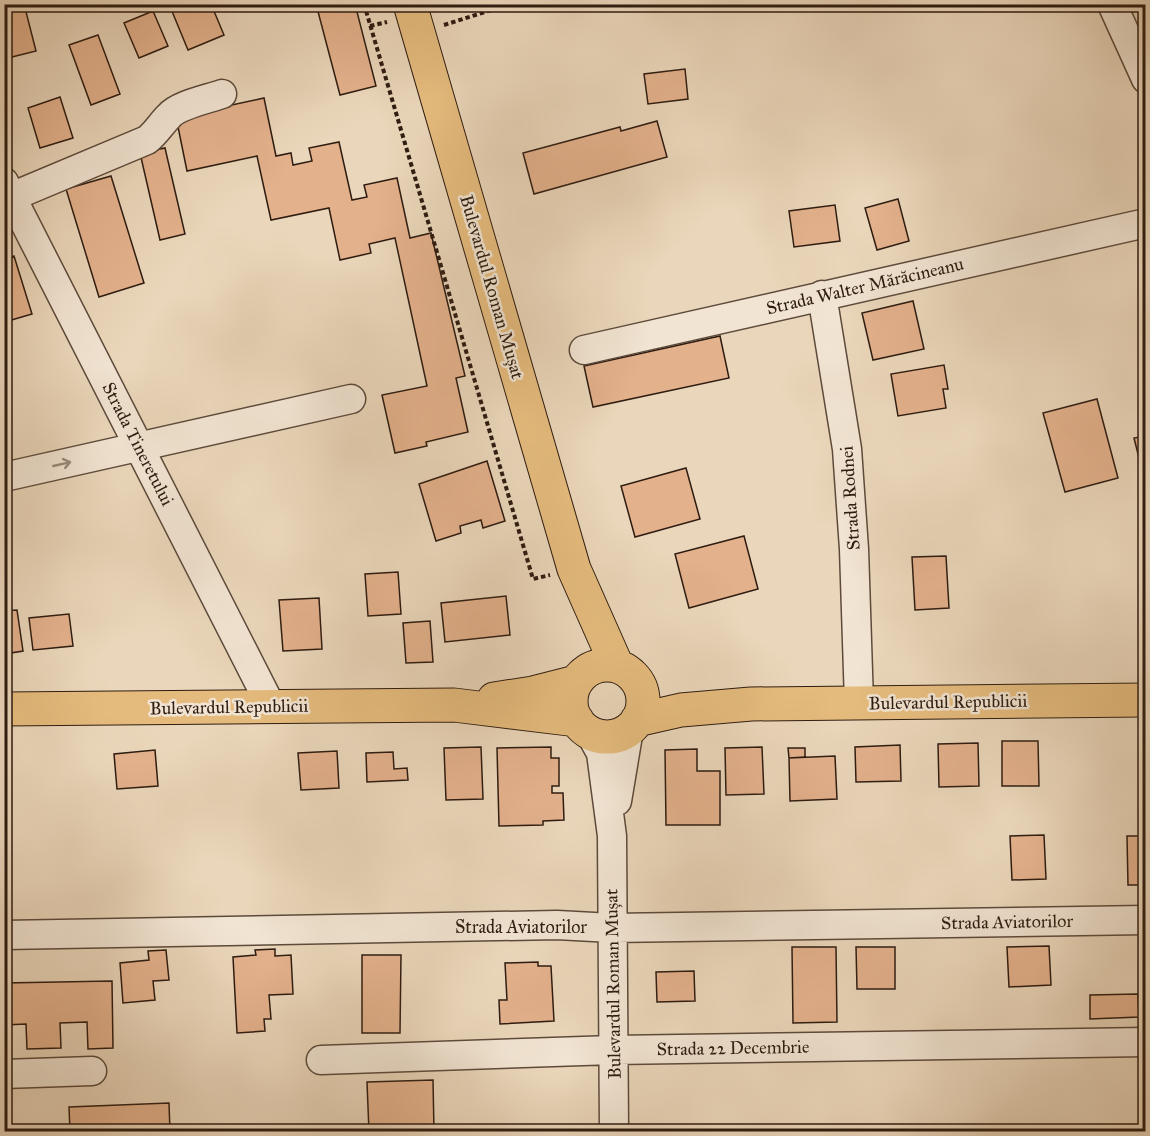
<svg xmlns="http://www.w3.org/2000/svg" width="1150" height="1136" font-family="'IM FELL Great Primer',serif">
<rect width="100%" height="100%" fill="#ead6ba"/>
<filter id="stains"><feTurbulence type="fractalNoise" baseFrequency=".00333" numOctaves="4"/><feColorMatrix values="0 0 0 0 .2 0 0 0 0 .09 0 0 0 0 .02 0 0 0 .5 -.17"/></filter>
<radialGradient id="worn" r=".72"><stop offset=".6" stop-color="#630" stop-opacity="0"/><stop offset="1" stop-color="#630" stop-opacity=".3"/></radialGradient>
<path fill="#e3b18c" stroke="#2e1c11" stroke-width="1.5" d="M 4,4 L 24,4 L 36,51 L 4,59 Z
M 169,4 L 211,4 L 224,35 L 188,50 Z
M 316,4 L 355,4 L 376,86 L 340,95 Z
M 153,11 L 168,46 L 139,58 L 124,23 Z
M 98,35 L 120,94 L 91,105 L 69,45 Z
M 685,69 L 688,99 L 648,104 L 644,74 Z
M 60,97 L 73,138 L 40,148 L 28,108 Z
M 264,98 L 276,156 L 291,153 L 293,165 L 312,161 L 309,148 L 339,142 L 352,200 L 367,197 L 364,185 L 397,178 L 410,238 L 431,233 L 465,376 L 456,378 L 468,432 L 426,442 L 427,446 L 395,453 L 382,395 L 427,386 L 395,238 L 369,244 L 371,253 L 340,260 L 329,208 L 271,220 L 257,156 L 187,171 L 176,117 Z
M 657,121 L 667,157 L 534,194 L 523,153 L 620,127 L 621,131 Z
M 165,148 L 185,234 L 160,240 L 140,153 Z
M 111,176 L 144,283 L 99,297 L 66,189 Z
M 898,199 L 909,241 L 877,250 L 865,208 Z
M 835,205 L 840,241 L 794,247 L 789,211 Z
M 14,256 L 32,314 L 8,321 L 6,315 L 4,316 L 4,260 Z
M 913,301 L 924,349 L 873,360 L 862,313 Z
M 720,336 L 729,378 L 593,407 L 584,366 Z
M 944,365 L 948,389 L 943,389 L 946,408 L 898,416 L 891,374 Z
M 1097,399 L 1118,478 L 1065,492 L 1043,413 Z
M 1146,436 L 1146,461 L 1140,462 L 1134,438 Z
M 487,461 L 505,521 L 483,528 L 481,520 L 460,526 L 461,533 L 436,541 L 419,484 Z
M 686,468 L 700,519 L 635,537 L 621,486 Z
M 744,536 L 758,589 L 689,608 L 675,554 Z
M 946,556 L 949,608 L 915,610 L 912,557 Z
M 398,572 L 401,614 L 368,616 L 365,574 Z
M 506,596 L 510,635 L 445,642 L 441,603 Z
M 319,598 L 322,649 L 283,651 L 279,600 Z
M 17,610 L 23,651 L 4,654 L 4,611 Z
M 69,614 L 73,646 L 33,650 L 29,618 Z
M 430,621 L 433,662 L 406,663 L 403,623 Z
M 1002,741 L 1038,741 L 1039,786 L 1002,786 Z
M 978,743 L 979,786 L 939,787 L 938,744 Z
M 900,745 L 901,781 L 856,782 L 855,747 Z
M 481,747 L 483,799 L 446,800 L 444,748 Z
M 551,747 L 551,758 L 559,758 L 559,786 L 552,786 L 552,793 L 563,793 L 564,820 L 543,821 L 543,825 L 499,826 L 497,748 Z
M 762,747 L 764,794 L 726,795 L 725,748 Z
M 788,748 L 805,748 L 805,757 L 789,758 Z
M 697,749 L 697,771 L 720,771 L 720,825 L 666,825 L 665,750 Z
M 155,750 L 158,786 L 117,789 L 114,754 Z
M 4,751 L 7,787 L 4,787 Z
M 337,751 L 339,788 L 301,790 L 298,753 Z
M 393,752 L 394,769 L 407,768 L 408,780 L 367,782 L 366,753 Z
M 835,756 L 837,799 L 790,801 L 789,758 Z
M 1044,835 L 1046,879 L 1012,880 L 1010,836 Z
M 1127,836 L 1146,836 L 1146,885 L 1128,885 Z
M 1049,946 L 1051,985 L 1009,987 L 1007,947 Z
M 792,947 L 836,947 L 837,1022 L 793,1023 Z
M 856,947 L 895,947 L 895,989 L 857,989 Z
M 275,949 L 275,956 L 291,955 L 293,994 L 269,995 L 271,1019 L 264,1019 L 265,1031 L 237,1033 L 233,957 L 256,955 L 255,950 Z
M 166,950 L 169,980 L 153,981 L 155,1000 L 123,1003 L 120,963 L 149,960 L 148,951 Z
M 362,955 L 401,955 L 400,1033 L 362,1033 Z
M 538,962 L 538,966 L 551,966 L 554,1021 L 500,1024 L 499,1000 L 507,1000 L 505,963 Z
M 694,971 L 695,1001 L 657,1002 L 656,972 Z
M 112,981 L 113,1048 L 88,1049 L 87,1022 L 60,1023 L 61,1048 L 27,1049 L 26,1024 L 4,1025 L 4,983 Z
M 1138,994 L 1139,1017 L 1090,1019 L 1090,995 Z
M 433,1080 L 434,1132 L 369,1132 L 367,1082 Z
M 169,1103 L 170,1132 L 70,1132 L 69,1107 Z"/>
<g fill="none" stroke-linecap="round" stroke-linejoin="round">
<g stroke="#5d4a3b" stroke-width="31">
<path id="minor" d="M 1112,4 L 1146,79
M 4,182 L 271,706
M 4,200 L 147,140 C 156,133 161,124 169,116 C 178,105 208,99 222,94
M 822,295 L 847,449 L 854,549 L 859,703
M 584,350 L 1146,223
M 4,477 L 351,399
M 590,733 L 601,753 L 612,836 L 614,1132
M 617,801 L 629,729
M 4,935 L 557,925 L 612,928 L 1146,920
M 321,1060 L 613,1050 L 1146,1042
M 4,1074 L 92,1071"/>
</g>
<g stroke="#2e1c11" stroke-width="35">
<path id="major" d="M 410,4 L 574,569 L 617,666
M571 701a36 36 0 1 1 72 0a36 36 0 1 1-72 0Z
M 494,699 L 533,693 L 576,682
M 4,709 L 454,705 L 577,720
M 637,720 L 681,710 L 751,704 L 1146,700"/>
</g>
<path stroke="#2e1c11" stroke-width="4" stroke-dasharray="4.5 3" stroke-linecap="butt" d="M 364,4 L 533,579 L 550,575
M 444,25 L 510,4
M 370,26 L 387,22"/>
<use href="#minor" stroke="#f1e4d2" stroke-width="28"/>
<use href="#major" stroke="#e5bb7d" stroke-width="33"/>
</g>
<defs><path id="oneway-shaft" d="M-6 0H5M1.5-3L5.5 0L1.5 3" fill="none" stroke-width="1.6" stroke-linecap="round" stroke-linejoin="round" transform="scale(1.5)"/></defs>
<use stroke="#998a7b" href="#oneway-shaft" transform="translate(62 464) rotate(-13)"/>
<g text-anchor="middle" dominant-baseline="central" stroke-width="5" stroke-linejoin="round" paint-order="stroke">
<g font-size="18" fill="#2e1c11" stroke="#f1e4d2">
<text transform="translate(865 286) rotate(-13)">Strada Walter Mărăcineanu</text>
<text transform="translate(492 287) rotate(74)">Bulevardul Roman Mușat</text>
<text transform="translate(138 444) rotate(63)">Strada Tineretului</text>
<text transform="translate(850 498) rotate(-94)">Strada Rodnei</text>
<text transform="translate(948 702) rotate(-1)">Bulevardul Republicii</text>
<text transform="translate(229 707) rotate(-1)">Bulevardul Republicii</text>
<text transform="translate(1007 922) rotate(-1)">Strada Aviatorilor</text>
<text x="521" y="927">Strada Aviatorilor</text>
<text transform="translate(613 984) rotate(-91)">Bulevardul Roman Mușat</text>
<text transform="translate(733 1048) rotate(-1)">Strada 22 Decembrie</text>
</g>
</g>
<rect width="1150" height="1136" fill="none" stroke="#ead6ba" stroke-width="24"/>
<rect x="6" y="6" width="1138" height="1124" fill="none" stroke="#2e1c11" stroke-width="3"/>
<rect x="12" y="12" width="1126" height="1112" fill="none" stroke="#2e1c11" stroke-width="1.5"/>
<rect width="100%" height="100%" filter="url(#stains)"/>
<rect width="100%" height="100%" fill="url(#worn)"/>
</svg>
